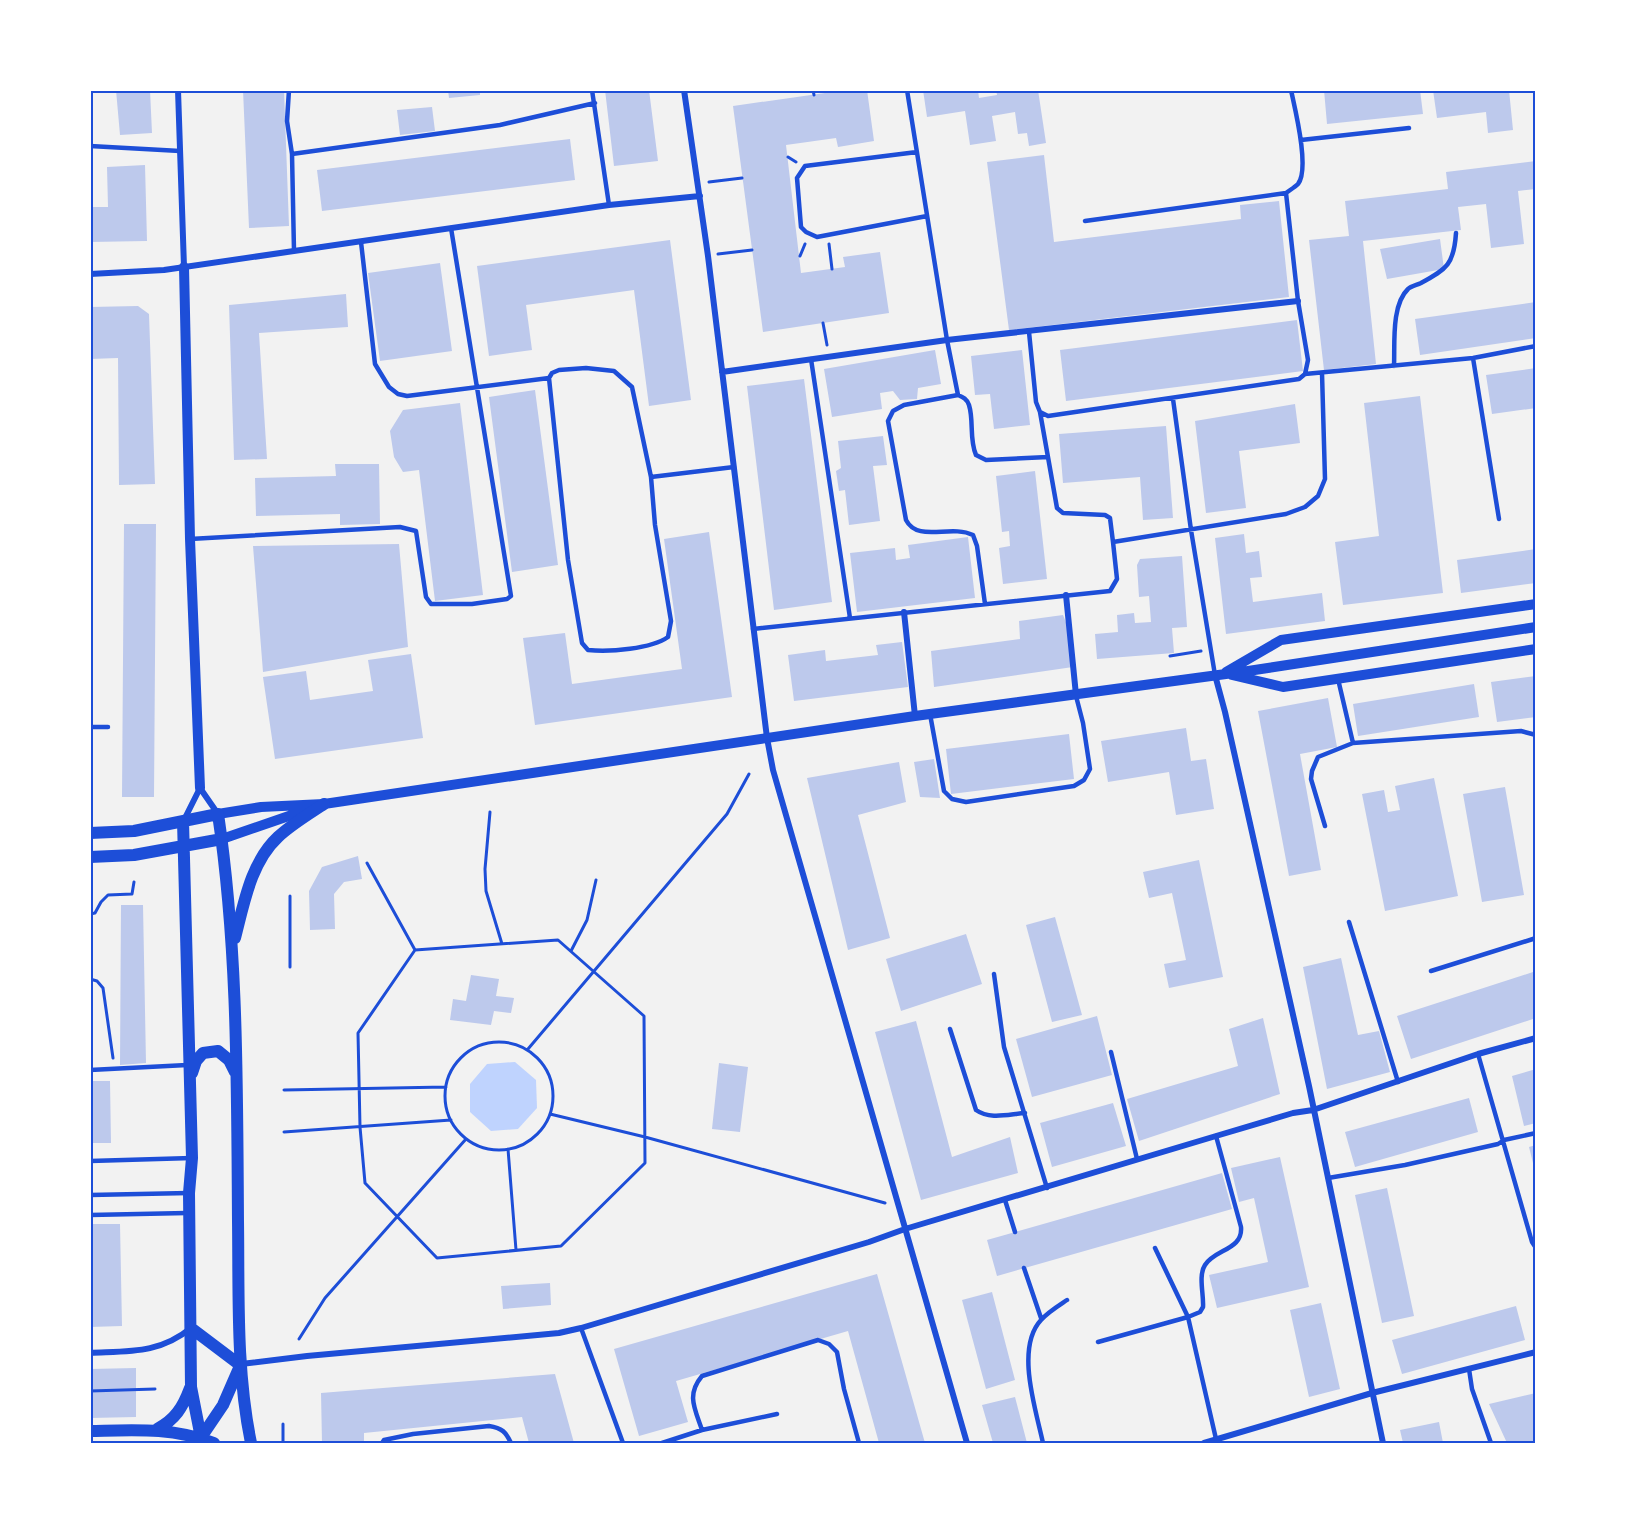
<svg xmlns="http://www.w3.org/2000/svg" width="1626" height="1533" font-family="'Archivo Narrow',sans-serif">
<rect width="100%" height="100%" fill="#f2f2f2"/>
<path fill="#bfd3fe" d="M 515,1062 L 536,1080 L 537,1108 L 518,1129 L 491,1131 L 470,1112 L 470,1084 L 487,1064 Z"/>
<path fill="#bdc9ec" d="M 116,90 L 150,90 L 152,133 L 120,135 Z
M 243,90 L 284,90 L 289,226 L 249,228 Z
M 448,90 L 480,90 L 480,95 L 449,98 Z
M 605,90 L 649,90 L 658,161 L 614,166 Z
M 846,90 L 867,90 L 874,141 L 838,147 L 836,138 L 786,145 L 801,273 L 845,267 L 843,257 L 880,252 L 889,313 L 763,332 L 733,106 Z
M 923,90 L 978,90 L 979,98 L 997,95 L 996,90 L 1038,90 L 1046,143 L 1029,146 L 1027,133 L 1018,134 L 1015,112 L 992,116 L 996,141 L 970,145 L 965,111 L 927,117 Z
M 1324,90 L 1420,90 L 1423,114 L 1327,124 Z
M 1433,90 L 1509,90 L 1513,130 L 1488,133 L 1486,112 L 1437,118 Z
M 432,107 L 435,131 L 400,135 L 397,110 Z
M 570,139 L 575,180 L 322,211 L 317,170 Z
M 1044,155 L 1054,242 L 1241,219 L 1240,205 L 1279,201 L 1289,297 L 1009,330 L 987,162 Z
M 1536,161 L 1536,189 L 1518,191 L 1524,244 L 1491,248 L 1486,204 L 1458,207 L 1461,230 L 1363,241 L 1376,364 L 1324,370 L 1309,240 L 1349,236 L 1345,201 L 1448,189 L 1446,172 Z
M 145,165 L 147,241 L 90,242 L 90,207 L 108,207 L 107,167 Z
M 1440,239 L 1444,269 L 1387,279 L 1380,249 Z
M 670,240 L 691,400 L 649,406 L 634,290 L 526,305 L 532,350 L 489,356 L 477,266 Z
M 440,263 L 452,351 L 380,361 L 368,273 Z
M 346,294 L 348,327 L 259,333 L 267,459 L 234,460 L 229,305 Z
M 1536,302 L 1536,338 L 1420,355 L 1415,319 Z
M 138,306 L 149,314 L 155,484 L 119,485 L 118,358 L 90,359 L 90,307 Z
M 1297,320 L 1303,371 L 1066,401 L 1060,350 Z
M 935,350 L 941,384 L 918,388 L 917,399 L 900,400 L 893,391 L 880,393 L 882,409 L 832,417 L 824,369 Z
M 1022,350 L 1030,425 L 994,429 L 990,394 L 975,395 L 971,356 Z
M 1536,368 L 1536,408 L 1492,414 L 1486,375 Z
M 804,379 L 832,602 L 774,610 L 747,386 Z
M 535,390 L 558,565 L 512,572 L 489,397 Z
M 1420,396 L 1443,593 L 1343,605 L 1335,542 L 1379,536 L 1364,403 Z
M 460,403 L 483,595 L 435,601 L 419,470 L 403,472 L 394,457 L 390,431 L 403,410 Z
M 1295,404 L 1300,443 L 1239,451 L 1246,508 L 1206,513 L 1195,421 Z
M 1166,426 L 1173,518 L 1143,520 L 1140,477 L 1063,483 L 1059,434 Z
M 883,436 L 887,465 L 873,466 L 880,521 L 849,525 L 845,490 L 839,491 L 836,471 L 841,468 L 838,441 Z
M 335,464 L 379,464 L 380,524 L 340,525 L 340,514 L 256,516 L 255,478 L 336,476 Z
M 1035,471 L 1047,579 L 1003,584 L 999,548 L 1010,546 L 1009,531 L 1002,532 L 996,476 Z
M 124,524 L 156,524 L 154,797 L 122,797 Z
M 709,532 L 732,697 L 535,725 L 523,638 L 565,633 L 572,684 L 682,669 L 664,539 Z
M 1244,534 L 1246,553 L 1259,551 L 1262,577 L 1250,578 L 1253,602 L 1322,593 L 1325,621 L 1226,634 L 1215,538 Z
M 968,537 L 975,598 L 857,612 L 850,553 L 895,548 L 896,560 L 910,558 L 908,545 Z
M 399,544 L 408,647 L 263,672 L 253,546 Z
M 1536,549 L 1536,583 L 1461,593 L 1457,560 Z
M 1182,556 L 1187,627 L 1172,628 L 1174,653 L 1097,659 L 1095,634 L 1118,632 L 1117,615 L 1134,613 L 1135,623 L 1151,622 L 1149,596 L 1139,597 L 1137,565 L 1140,559 Z
M 1063,615 L 1069,630 L 1073,667 L 934,687 L 931,651 L 1020,639 L 1019,621 Z
M 902,642 L 908,687 L 794,701 L 788,655 L 825,650 L 826,661 L 878,655 L 876,645 Z
M 411,654 L 423,738 L 275,759 L 263,677 L 306,671 L 310,700 L 373,691 L 368,660 Z
M 1536,676 L 1536,717 L 1497,722 L 1491,682 Z
M 1474,684 L 1479,717 L 1358,736 L 1353,704 Z
M 1328,698 L 1337,747 L 1300,754 L 1321,870 L 1289,876 L 1258,711 Z
M 1186,728 L 1191,761 L 1206,759 L 1214,809 L 1176,815 L 1169,772 L 1108,782 L 1101,741 Z
M 1069,734 L 1074,779 L 951,794 L 946,749 Z
M 934,759 L 940,798 L 920,797 L 914,762 Z
M 899,762 L 906,802 L 858,815 L 890,938 L 848,950 L 807,778 Z
M 1434,778 L 1458,896 L 1385,911 L 1362,794 L 1384,790 L 1388,812 L 1400,810 L 1395,786 Z
M 1505,787 L 1524,895 L 1482,902 L 1463,794 Z
M 358,856 L 362,879 L 344,882 L 334,894 L 335,929 L 310,930 L 309,891 L 322,867 Z
M 1199,860 L 1223,977 L 1169,988 L 1164,964 L 1186,960 L 1172,893 L 1149,898 L 1143,872 Z
M 121,905 L 143,905 L 146,1063 L 120,1065 Z
M 1055,917 L 1082,1015 L 1052,1022 L 1026,925 Z
M 966,934 L 982,984 L 901,1011 L 886,959 Z
M 1341,958 L 1358,1035 L 1379,1031 L 1390,1072 L 1327,1089 L 1303,967 Z
M 1536,971 L 1536,1018 L 1411,1059 L 1397,1016 Z
M 471,975 L 499,979 L 496,996 L 514,998 L 511,1013 L 494,1011 L 491,1025 L 450,1020 L 453,999 L 466,1001 Z
M 1097,1016 L 1112,1075 L 1032,1097 L 1016,1039 Z
M 1263,1018 L 1280,1094 L 1139,1141 L 1127,1099 L 1238,1066 L 1229,1029 Z
M 916,1021 L 952,1157 L 1010,1137 L 1018,1173 L 921,1200 L 875,1032 Z
M 719,1063 L 748,1067 L 740,1132 L 712,1129 Z
M 1536,1069 L 1536,1123 L 1524,1126 L 1512,1076 Z
M 90,1081 L 110,1081 L 111,1143 L 90,1143 Z
M 1469,1098 L 1478,1132 L 1355,1167 L 1345,1132 Z
M 1113,1103 L 1126,1146 L 1052,1167 L 1040,1123 Z
M 1536,1145 L 1536,1171 L 1535,1171 L 1529,1147 Z
M 1280,1157 L 1309,1287 L 1217,1308 L 1209,1275 L 1268,1262 L 1254,1198 L 1239,1202 L 1231,1168 Z
M 1222,1173 L 1232,1209 L 997,1276 L 987,1240 Z
M 1387,1188 L 1414,1316 L 1382,1323 L 1355,1195 Z
M 90,1224 L 120,1224 L 122,1326 L 90,1327 Z
M 877,1274 L 925,1443 L 879,1443 L 848,1331 L 676,1381 L 688,1422 L 639,1436 L 614,1349 Z
M 550,1283 L 551,1305 L 503,1309 L 501,1286 Z
M 992,1292 L 1015,1380 L 986,1389 L 962,1300 Z
M 1321,1303 L 1340,1389 L 1309,1397 L 1290,1310 Z
M 1516,1306 L 1525,1340 L 1402,1374 L 1392,1340 Z
M 136,1368 L 136,1417 L 90,1418 L 90,1369 Z
M 555,1374 L 574,1443 L 529,1443 L 522,1417 L 364,1433 L 364,1443 L 322,1443 L 321,1393 Z
M 1536,1393 L 1536,1443 L 1507,1443 L 1489,1404 Z
M 1015,1397 L 1027,1443 L 993,1443 L 982,1405 Z
M 1439,1422 L 1443,1443 L 1403,1443 L 1400,1430 Z"/>
<g fill="none" stroke-linecap="round" stroke-linejoin="round">
<path stroke="#1d4ed8" stroke-width="3" d="M 813,90 L 814,95
M 788,157 L 796,162
M 709,182 L 742,178
M 829,244 L 832,269
M 718,254 L 752,250
M 800,256 L 805,244
M 823,323 L 827,345
M 1170,656 L 1201,651
M 490,812 L 485,869 L 486,891 L 502,944
M 367,863 L 415,950
M 90,914 L 95,913 L 101,902 L 108,895 L 132,894 L 134,882
M 558,940 L 644,1016 L 645,1163 L 561,1246 L 437,1258 L 365,1183 L 360,1127 L 358,1033 L 415,950 Z
M 571,951 L 587,920 L 596,880
M 290,967 L 290,896
M 90,979 L 97,981 L 103,988 L 113,1058
M445 1096a54 54 0 1 1 108 0a54 54 0 1 1-108 0Z
M 528,1049 L 727,814 L 749,774
M 284,1090 L 446,1087
M 550,1114 L 645,1137 L 885,1203
M 284,1132 L 451,1120
M 508,1149 L 516,1250
M 299,1339 L 325,1298 L 466,1139
M 90,1391 L 155,1389
M 283,1424 L 283,1443"/>
<path stroke="#1d4ed8" stroke-width="4.5" d="M 289,90 L 287,121 L 292,154 L 294,251
M 592,90 L 609,205
M 907,90 L 947,340 L 958,395 C 963,397 967,399 969,405 C 974,421 969,439 976,455 L 986,460 L 1048,457
M 1301,140 L 1409,128
M 90,146 L 180,151
M 917,152 L 805,166 L 797,178 L 801,227 L 806,232 L 817,237 L 927,216
M 292,154 L 500,125 L 595,103
M 1085,221 L 1286,193 C 1290,190 1295,187 1298,184 C 1310,169 1295,109 1291,90
M 361,242 L 375,364 L 389,387 L 398,394 L 407,396 L 549,378 L 552,373 L 559,370 L 586,368 L 614,371 L 632,387 L 651,477 L 655,525 L 671,621 L 668,637 C 651,649 610,652 588,650 L 582,643 L 568,560 L 549,378
M 1029,332 L 1036,402 L 1040,412 L 1048,416 L 1299,379 L 1305,374 L 1308,360 L 1298,301 L 1286,193
M 1473,358 L 1499,519
M 811,359 L 850,618
M 1394,366 C 1395,345 1391,305 1408,289 C 1411,286 1417,285 1421,283 C 1447,269 1454,264 1456,233
M 1305,374 L 1473,358 L 1536,346
M 958,395 L 904,405 L 893,411 L 888,421 L 906,520 C 918,543 950,524 973,535 L 977,546 L 985,604
M 1173,399 L 1191,530 L 1215,675
M 1040,412 L 1057,508 L 1063,513 L 1105,515 L 1110,518 L 1113,542
M 651,477 L 734,467
M 190,539 L 400,527 L 416,531 L 426,597 L 431,604 L 472,604 L 507,599 L 511,596 L 451,228
M 753,629 L 1110,591 L 1117,579 L 1113,542 L 1286,514 L 1305,507 L 1318,496 L 1325,479 L 1322,373
M 1338,679 L 1353,743 L 1521,731 L 1536,735
M 930,714 L 944,791 L 952,799 L 966,802 L 1074,786 L 1084,780 L 1090,769 L 1083,723 L 1076,696
M 90,727 L 108,727
M 1325,826 L 1311,779 L 1312,771 L 1318,757 L 1353,743
M 1349,922 L 1398,1082
M 1431,971 L 1536,938
M 994,974 L 1004,1047 L 1047,1188
M 950,1029 L 976,1110 C 990,1120 1009,1114 1025,1113
M 1111,1052 L 1137,1159
M 1478,1054 L 1532,1242 L 1536,1248
M 90,1070 L 187,1065
M 90,1161 L 192,1158
M 1328,1178 L 1405,1165 L 1498,1144 L 1504,1140 L 1536,1133
M 90,1195 L 189,1193
M 1005,1200 L 1015,1232
M 90,1215 L 187,1213
M 1155,1248 L 1188,1317 L 1200,1312 L 1203,1307 C 1204,1295 1198,1276 1205,1265 C 1215,1249 1243,1250 1241,1227 L 1216,1136
M 1024,1268 L 1041,1318
M 581,1328 L 623,1443
M 1098,1342 L 1188,1317 L 1216,1439
M 1469,1369 L 1472,1389 L 1491,1443
M 702,1430 C 695,1409 686,1395 702,1376 L 818,1340 L 829,1344 L 837,1352 L 844,1389 L 859,1443
M 382,1443 L 384,1440 L 413,1434 L 489,1426 C 502,1428 506,1432 511,1443
M 662,1443 L 702,1430 L 777,1414
M 1043,1443 C 1036,1410 1015,1348 1041,1320 C 1048,1312 1058,1306 1067,1300"/>
<path stroke="#1d4ed8" stroke-width="6" d="M 178,90 L 184,267
M 684,90 L 708,256 L 767,738 L 773,770 L 967,1443
M 90,274 L 164,270 L 609,205 L 700,196
M 722,372 L 947,340 L 1298,301
M 1066,595 L 1076,695
M 904,612 L 915,716
M 1215,675 L 1225,712 L 1309,1086 L 1383,1443
M 184,820 L 200,788 L 218,814
M 90,1353 C 129,1351 159,1354 191,1328
M 241,1364 L 307,1356 L 559,1333 L 581,1328 L 869,1242 L 905,1229 L 1216,1136 L 1293,1113 L 1313,1110 L 1478,1054 L 1536,1038
M 1204,1443 L 1372,1393 L 1536,1352"/>
<path stroke="#1d4ed8" stroke-width="10" d="M 184,267 L 190,539 L 200,788
M 1226,672 L 1281,640 L 1536,604
M 1232,675 L 1283,687 L 1536,649
M 218,814 L 261,807 L 324,804 L 915,716 L 1248,671 L 1536,627
M 222,839 L 312,808"/>
<path stroke="#1d4ed8" stroke-width="12" d="M 183,821 L 192,1158 L 189,1193 L 191,1387 L 202,1443
M 90,833 L 134,831 L 218,814 C 238,948 237,1085 238,1221 C 239,1295 236,1370 251,1443
M 90,857 L 134,855 L 222,839
M 235,938 C 244,903 251,862 278,837 C 292,824 309,814 324,804
M 192,1073 L 196,1061 L 203,1053 L 218,1051 L 229,1060 L 235,1072
M 191,1328 L 240,1365
M 157,1429 C 175,1420 183,1407 190,1388
M 90,1431 C 135,1430 171,1427 214,1443
M 198,1442 L 223,1405 L 240,1366"/>
</g>
<rect width="1626" height="1533" fill="none" stroke="#ffffff" stroke-width="183"/>
<rect x="92" y="92" width="1442" height="1350" fill="none" stroke="#1d4ed8" stroke-width="2"/>
</svg>
